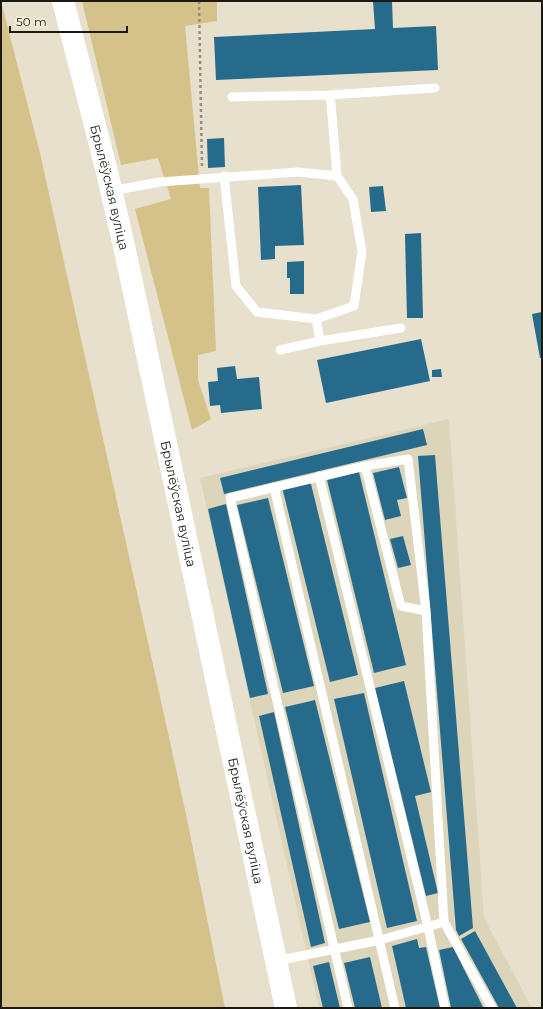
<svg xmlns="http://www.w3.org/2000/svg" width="543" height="1009" font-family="Montserrat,sans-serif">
<rect width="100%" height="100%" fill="#e6e0cc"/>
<path fill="#ddd5ba" d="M 449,419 L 484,918 L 532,1008 L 319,1008 L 200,478 Z"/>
<path fill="#d5c289" d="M 1,1 L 40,153 L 187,819 L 225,1008 L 1,1008 Z
M 82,1 L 217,1 L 217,21 L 185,26 L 200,188 L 209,188 L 216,351 L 198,355 L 198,380 L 211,419 L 192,430 L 135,209 L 171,199 L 158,158 L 121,165 Z"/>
<path fill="#266a8c" d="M 373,1 L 392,1 L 393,28 L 436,26 L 438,70 L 216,80 L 214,37 L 375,29 Z
M 224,138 L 225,167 L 208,168 L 207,139 Z
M 301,185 L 304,245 L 275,246 L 275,259 L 261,260 L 258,187 Z
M 383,186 L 386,211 L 371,212 L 369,187 Z
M 421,233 L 423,318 L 407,318 L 405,234 Z
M 304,261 L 304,294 L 290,294 L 290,278 L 287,278 L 287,262 Z
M 542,312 L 542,358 L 540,358 L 532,314 Z
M 421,339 L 430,381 L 326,403 L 317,360 Z
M 235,366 L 237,379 L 259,377 L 262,409 L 221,413 L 220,405 L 210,406 L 208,382 L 218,381 L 217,368 Z
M 441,369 L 442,377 L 432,377 L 432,370 Z
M 423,429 L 427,445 L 224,494 L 220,478 Z
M 435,455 L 473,928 L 459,936 L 456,930 L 418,456 Z
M 399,467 L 407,498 L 397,500 L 401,516 L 385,520 L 373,473 Z
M 359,472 L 406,665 L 374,673 L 327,480 Z
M 310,480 L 358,675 L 330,682 L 282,487 Z
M 268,498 L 314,686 L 283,693 L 237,505 Z
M 226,504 L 268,694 L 250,698 L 208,509 Z
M 403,536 L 411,565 L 398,568 L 390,539 Z
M 404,681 L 431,792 L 415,796 L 438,893 L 426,896 L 375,688 Z
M 364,693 L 417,921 L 387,928 L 334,699 Z
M 315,700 L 370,922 L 339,929 L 285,707 Z
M 274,712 L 325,943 L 311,947 L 259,716 Z
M 475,931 L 517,1008 L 499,1008 L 461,939 Z
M 417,939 L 419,948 L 426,947 L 440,1008 L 406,1008 L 392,946 Z
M 453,947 L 483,1007 L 483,1008 L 451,1008 L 439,950 Z
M 370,957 L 382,1008 L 355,1008 L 344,963 Z
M 329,962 L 340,1008 L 323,1008 L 313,966 Z"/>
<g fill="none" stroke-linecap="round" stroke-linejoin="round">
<path stroke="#938f80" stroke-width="2.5" stroke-dasharray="3 3" stroke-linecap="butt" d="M 199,1 L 202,168"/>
<path stroke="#fff" stroke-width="9" d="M 329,95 L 435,88
M 232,97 L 329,95 L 331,103 L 337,176
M 111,191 L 160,182 L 298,172 L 337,176 L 353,199 L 362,252 L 354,306 L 316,319 L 257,312 L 236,286 L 224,176
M 320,341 L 401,328
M 280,350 L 320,341 L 316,319
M 365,466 L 401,606 L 426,611
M 319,476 L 428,927 L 445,1008
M 274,487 L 395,1008
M 276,961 L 380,940 L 444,922
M 348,1008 L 230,498 L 365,466 L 408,459 L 426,611 L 444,922 L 492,1008"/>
<path stroke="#fff" stroke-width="22" id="s1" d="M 63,1 L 107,172 L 126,255 L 286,1008"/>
</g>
<g text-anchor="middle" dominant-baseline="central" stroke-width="4" stroke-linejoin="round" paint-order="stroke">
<g font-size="13" fill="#1b1912" stroke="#f3edd9">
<text stroke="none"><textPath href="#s1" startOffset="192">Брылёўская вуліца</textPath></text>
<text stroke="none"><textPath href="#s1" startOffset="516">Брылёўская вуліца</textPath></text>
<text stroke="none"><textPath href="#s1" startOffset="840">Брылёўская вуліца</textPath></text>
</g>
</g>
<rect width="543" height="1009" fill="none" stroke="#1b1912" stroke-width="4"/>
<path d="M10 26v6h117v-6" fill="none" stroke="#1b1912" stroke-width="2"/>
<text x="16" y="26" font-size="12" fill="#1b1912" stroke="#f3edd9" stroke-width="3" paint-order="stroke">50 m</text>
</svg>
